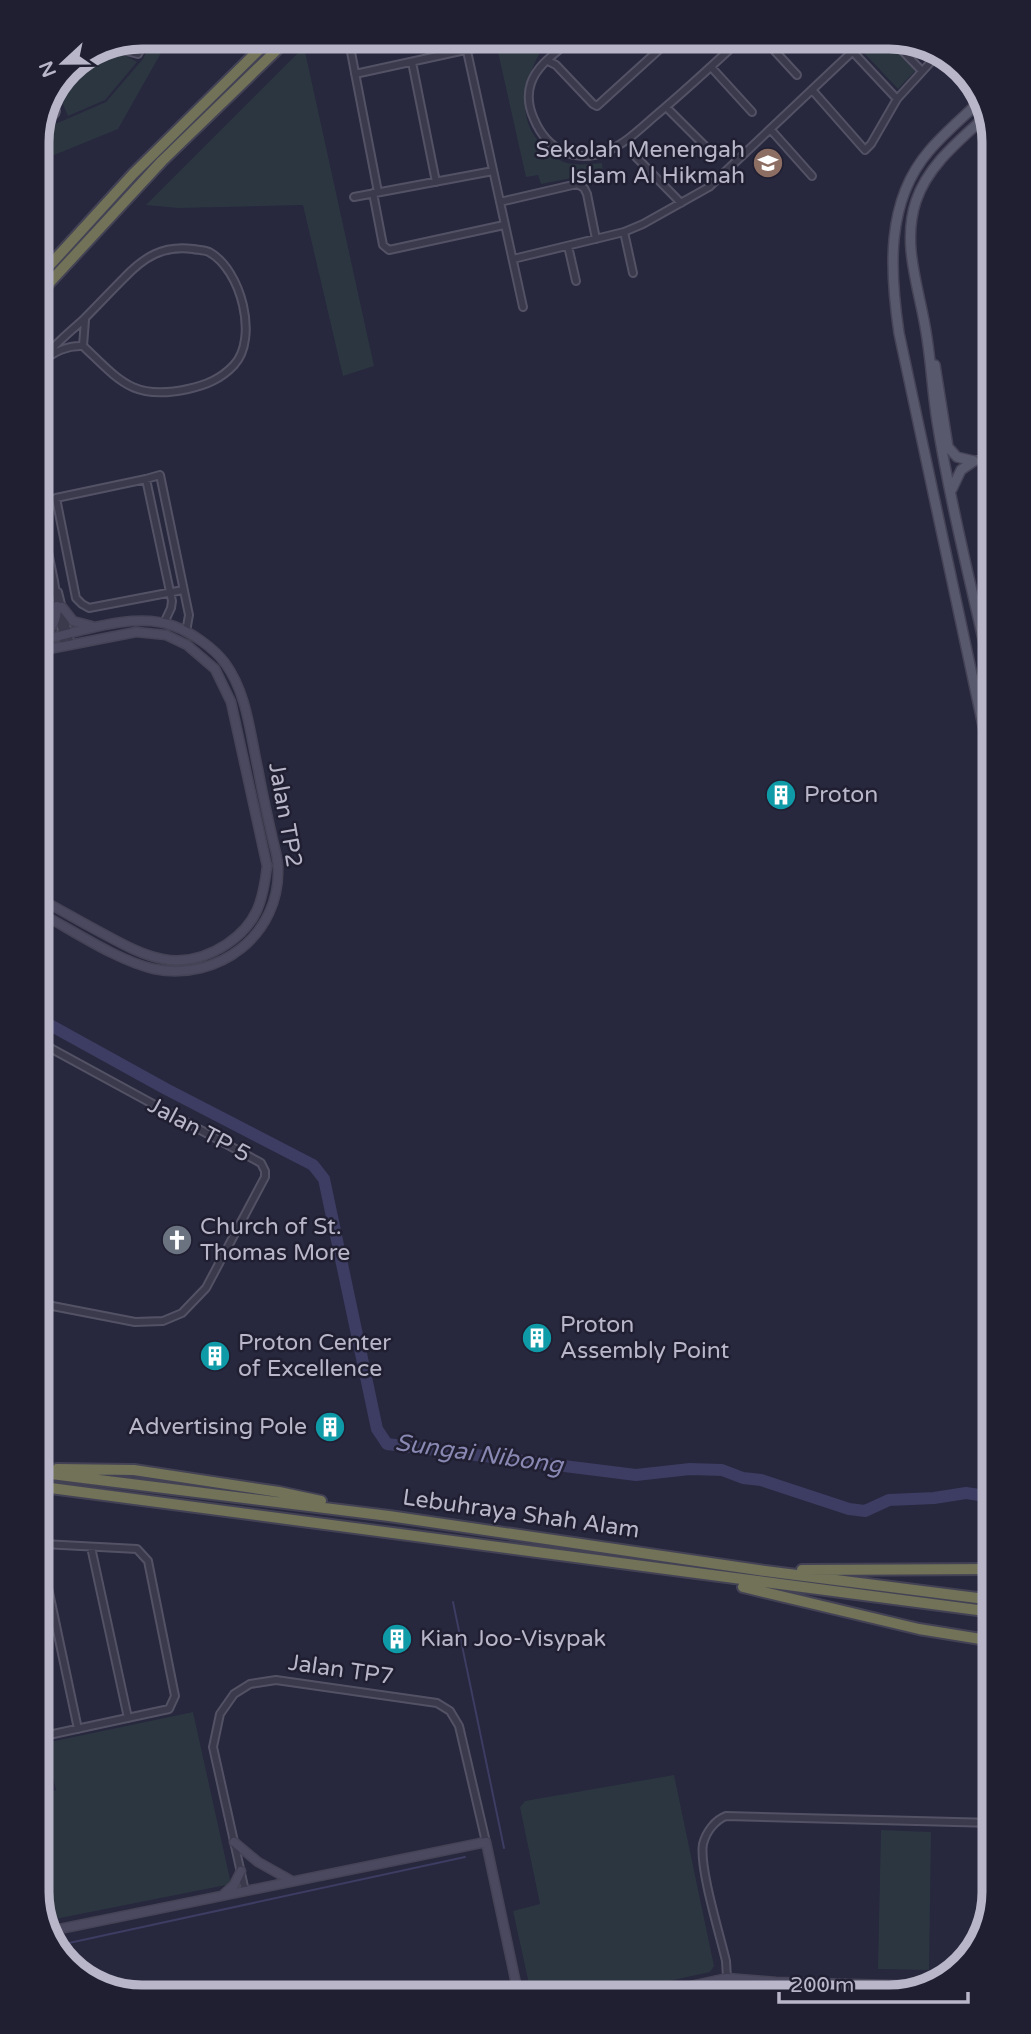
<svg xmlns="http://www.w3.org/2000/svg" width="1031" height="2034" font-family="'Varela Round',sans-serif">
<rect width="100%" height="100%" fill="#27273d"/>
<path fill="#2c3641" d="M 153,37 L 170,37 L 118,129 L 37,162 L 37,136 L 39,131 L 106,102 L 143,59 Z
M 505,37 L 550,37 C 526,70 510,120 547,149 C 552,153 558,160 564,162 C 576,166 590,164 602,163 L 603,172 L 541,184 L 538,175 L 526,177 L 498,52 L 508,48 Z
M 849,37 L 882,37 L 915,71 L 898,89 Z
M 304,47 L 374,366 L 343,376 L 303,205 L 178,208 L 146,205 Z
M 113,49 L 137,62 L 105,100 L 68,116 L 57,91 L 68,67 Z
M 193,1712 L 231,1884 L 45,1921 L 44,1793 L 56,1790 L 45,1743 Z
M 674,1775 L 714,1966 L 710,1972 L 619,1992 L 531,1993 L 513,1911 L 540,1904 L 520,1807 L 525,1801 Z
M 881,1830 L 931,1832 L 929,1970 L 878,1969 Z"/>
<g fill="none" stroke-linecap="round" stroke-linejoin="round">
<path stroke="#3d3c62" stroke-width="2" d="M 453,1602 L 504,1848
M 55,1946 L 465,1857"/>
<path stroke="#3d3c62" stroke-width="12" d="M 41,1020 L 166,1089 L 313,1165 L 324,1179 L 377,1429 L 387,1444 L 636,1475 L 690,1469 L 722,1470 L 743,1478 L 761,1480 L 849,1509 L 865,1511 L 889,1500 L 934,1498 L 966,1493 L 993,1497"/>
<g stroke="#535265" stroke-width="10">
<path id="street" d="M 574,37 C 559,51 538,63 531,83 C 527,95 529,108 534,119 C 547,150 575,164 607,151 C 625,144 640,129 655,116 C 685,91 714,64 743,37
M 762,37 L 797,75
M 839,37 L 897,99
M 889,37 L 922,71
M 115,48 L 138,54 L 146,37
M 467,51 L 523,307
M 351,52 L 378,192
M 548,61 L 556,65 L 593,104 L 597,106 L 673,37
M 412,62 L 436,182
M 711,67 L 752,112
M 355,74 L 502,42
M 813,91 L 865,150 L 871,144 L 897,99 L 939,53
M 666,107 L 712,153
M 45,118 L 55,114 L 56,111 L 53,100
M 771,130 L 812,176
M 636,157 L 681,203
M 373,193 L 383,245 L 389,250 L 504,225
M 354,197 L 493,171
M 500,202 L 577,184 L 584,188 L 587,194 L 596,239
M 624,232 L 633,273
M 568,246 L 576,281
M 513,259 L 624,232 L 643,224 L 709,187 L 853,51
M 83,346 L 85,320
M 38,371 C 46,350 67,335 83,320 C 97,306 110,292 124,278 C 144,257 163,245 193,249 C 198,250 204,250 209,252 C 241,269 259,338 234,365 C 221,379 206,385 188,389 C 133,401 120,381 83,346 C 67,345 55,352 42,361
M 974,461 L 988,458
M 146,479 L 56,498 L 76,598 L 82,604 L 89,608 L 183,590
M 39,508 L 54,581 L 64,646
M 58,592 L 71,645
M 164,623 L 171,608 L 172,601 L 146,479 L 160,475 L 189,615 L 186,632
M 41,1043 L 261,1163 L 265,1171 L 265,1177 L 206,1288 L 182,1313 L 163,1321 L 135,1322 L 42,1304
M 43,1544 L 137,1549 L 148,1561 L 175,1696 L 169,1709 L 44,1736
M 91,1547 L 128,1718
M 43,1564 L 78,1729
M 245,1891 L 213,1747 L 220,1714 L 234,1694 L 250,1684 L 276,1680 L 437,1703 L 450,1711 L 459,1726 L 486,1842
M 727,1978 L 726,1961 C 720,1935 699,1868 703,1844 C 706,1832 715,1820 726,1816 L 994,1823"/>
</g>
<g stroke="#454356" stroke-width="11">
<path id="secondary" d="M 62,607 L 73,621 L 92,626
M 39,638 C 52,630 57,621 57,606
M 39,641 C 79,632 134,611 174,626 C 192,633 213,647 225,663 C 247,693 250,733 258,769 C 262,791 267,814 272,836 C 274,846 278,857 278,867 C 281,935 218,982 154,969 C 118,961 74,931 40,913
M 39,651 L 136,632 L 166,635 L 187,645 L 215,669 L 231,702 L 267,866 C 263,901 257,924 227,944 C 180,975 146,957 102,933 C 81,922 61,910 40,899
M 234,1842 L 258,1862 L 292,1881
M 224,1894 L 234,1885 L 241,1871
M 45,1932 L 486,1842 L 518,1993
M 663,1992 L 727,1978 L 776,1982 L 932,1986"/>
</g>
<g stroke="#454356" stroke-width="12">
<path id="primary" d="M 983,98 C 965,116 945,132 929,151 C 885,202 890,272 899,333 L 989,754
M 986,116 C 960,140 928,165 916,201 C 902,243 918,285 925,326 C 931,358 932,390 937,421 C 950,503 971,584 989,666
M 935,365 L 948,447 L 957,457 L 974,461
M 952,489 L 961,470 L 974,461"/>
</g>
<g stroke="#434255" stroke-width="14">
<path id="highway" d="M 38,278 L 133,174 L 272,37
M 38,295 L 162,161 L 290,37
M 57,1469 L 134,1470 L 279,1492 L 321,1501
M 43,1473 L 389,1516 L 765,1571 L 993,1600
M 43,1487 L 993,1612
M 802,1570 L 993,1569
M 743,1587 L 919,1629 L 993,1641"/>
</g>
<use href="#street" stroke="#3b3a4d" stroke-width="6"/>
<use href="#secondary" stroke="#4b495f" stroke-width="8"/>
<use href="#primary" stroke="#59596d" stroke-width="9"/>
<use href="#highway" stroke="#717258" stroke-width="10"/>
</g>
<defs>
<g id="school-disc" transform="scale(1.575)"><circle r="9.5" fill="#8d6e63" stroke="#201f32"/><path d="M0-5L7-2L0 1L-7-2ZM-4 1L0 2.5L4 1V4Q0 6-4 4Z" fill="#fff"/></g>
<g id="building-disc" transform="scale(1.575)"><circle r="9.5" fill="#0f9aa8" stroke="#201f32"/><path d="M-4-6H4V6H1V3H-1V6H-4ZM-2.5-4.3h1.7v1.8h-1.7ZM.8-4.3h1.7v1.8H.8ZM-2.5-1h1.7V.8h-1.7ZM.8-1h1.7V.8H.8Z" fill="#fff"/></g>
<g id="church-disc" transform="scale(1.575)"><circle r="9.5" fill="#6b7280" stroke="#201f32"/><path d="M-1.2-6h2.4v3.5h3.3v2.4h-3.3V6h-2.4V-.1h-3.3v-2.4h3.3Z" fill="#fff"/></g>
</defs>
<g fill-rule="evenodd">
<use href="#school-disc" x="768" y="163"/>
<use href="#building-disc" x="781" y="795"/>
<use href="#church-disc" x="177" y="1240"/>
<use href="#building-disc" x="537" y="1338"/>
<use href="#building-disc" x="215" y="1356"/>
<use href="#building-disc" x="330" y="1427"/>
<use href="#building-disc" x="397" y="1639"/>
</g>
<g text-anchor="middle" dominant-baseline="central" stroke-width="5" stroke-linejoin="round" paint-order="stroke">
<g font-size="23" fill="#b8b6c8" stroke="#201f32" text-anchor="start">
<text x="745" y="150" text-anchor="end">Sekolah Menengah<tspan x="745" dy="26">Islam Al Hikmah</tspan></text>
<text x="804" y="795">Proton</text>
<text x="200" y="1227">Church of St.<tspan x="200" dy="26">Thomas More</tspan></text>
<text x="560" y="1325">Proton<tspan x="560" dy="26">Assembly Point</tspan></text>
<text x="238" y="1343">Proton Center<tspan x="238" dy="26">of Excellence</tspan></text>
<text x="307" y="1427" text-anchor="end">Advertising Pole</text>
<text x="420" y="1639">Kian Joo-Visypak</text>
</g>
<g font-size="23" fill="#b8b6c8" stroke="#201f32">
<text transform="translate(285 815) rotate(80)">Jalan TP2</text>
<text transform="translate(199 1130) rotate(28)">Jalan TP 5</text>
<text transform="translate(521 1514) rotate(8)">Lebuhraya Shah Alam</text>
<text transform="translate(341 1670) rotate(8)">Jalan TP7</text>
</g>
<g font-size="24" font-style="italic" fill="#8988b2" stroke="#201f32">
<text transform="translate(479 1454) rotate(8)">Sungai Nibong</text>
</g>
</g>
<path d="M0 0H1031V2034H0ZM142 49H889A93 93 0 0 1 982 142V1892A93 93 0 0 1 889 1985H142A93 93 0 0 1 49 1892V142A93 93 0 0 1 142 49Z" fill="#201f32" fill-rule="evenodd"/>
<path fill="none" stroke="#b8b6c8" stroke-width="9" d="M142 49H889A93 93 0 0 1 982 142V1892A93 93 0 0 1 889 1985H142A93 93 0 0 1 49 1892V142A93 93 0 0 1 142 49Z"/>
<g transform="translate(63 63) rotate(248)" stroke="#201f32" stroke-width="5" paint-order="stroke">
<path d="M0-5L12 26L0 18L-12 26Z" fill="#b8b6c8"/>
<text y="-10" font-size="19" font-weight="bold" text-anchor="middle" fill="#b8b6c8">N</text>
</g>
<path d="M779 1992v10h189v-10" fill="none" stroke="#b8b6c8" stroke-width="3.5"/>
<text x="790" y="1992" font-size="21" fill="#b8b6c8" stroke="#201f32" stroke-width="5" paint-order="stroke">200 m</text>
</svg>
